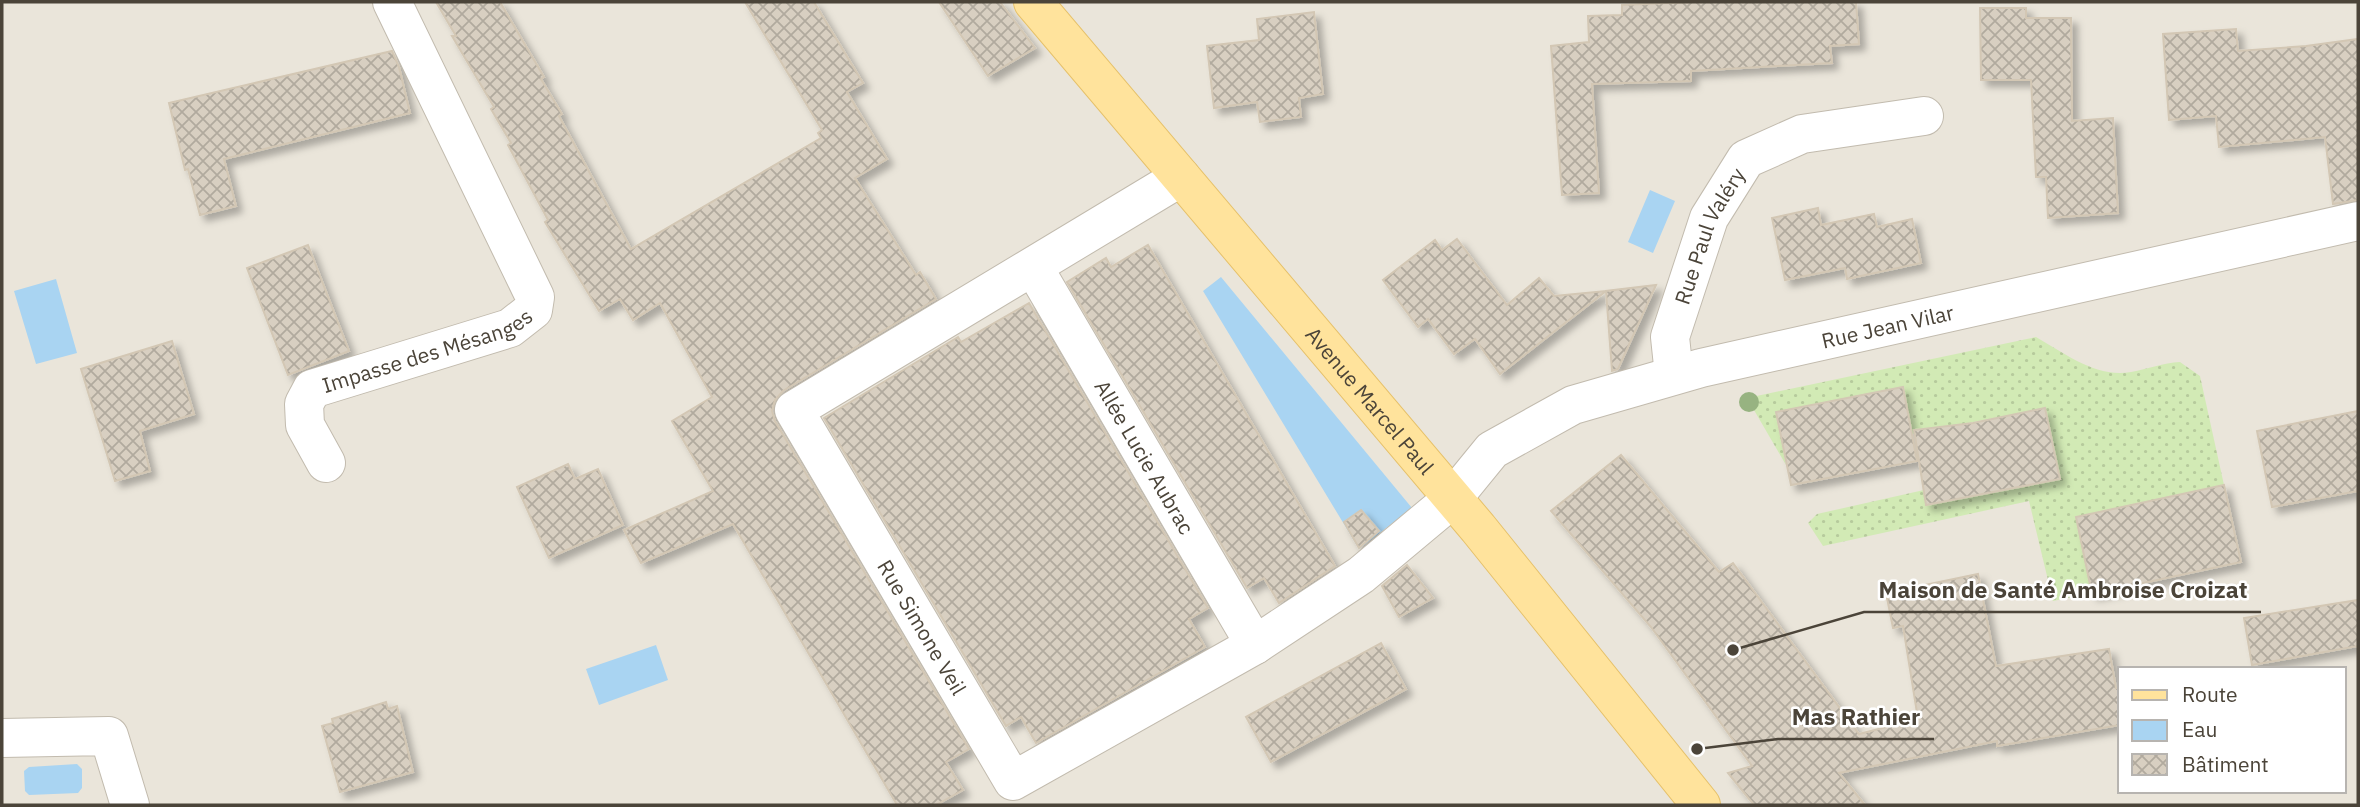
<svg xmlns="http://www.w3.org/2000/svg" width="2360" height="807" font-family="'IBM Plex Sans',sans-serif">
<defs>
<pattern id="grass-dots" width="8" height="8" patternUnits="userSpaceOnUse" patternTransform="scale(1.75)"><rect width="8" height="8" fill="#d2eab5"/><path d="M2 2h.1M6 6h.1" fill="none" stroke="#b6ca9c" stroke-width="1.8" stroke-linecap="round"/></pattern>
<pattern id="building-cross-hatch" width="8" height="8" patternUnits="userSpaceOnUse" patternTransform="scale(1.75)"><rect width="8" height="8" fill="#d8cfc1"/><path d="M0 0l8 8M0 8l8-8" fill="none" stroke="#b1aa9e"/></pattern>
<filter id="shadow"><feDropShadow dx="6" dy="6" stdDeviation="3.5" flood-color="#0004"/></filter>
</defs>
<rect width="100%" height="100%" fill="#f6f3ec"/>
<path fill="#eae5da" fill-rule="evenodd" d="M 2,2 L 2358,2 L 2358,805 L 2,805 ZM 2120,669 L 2344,669 L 2344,791 L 2120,791 Z"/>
<path fill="url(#grass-dots)" d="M 2036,337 C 2066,354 2096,378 2131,372 C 2148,369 2163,363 2180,362 L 2200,376 L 2224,485 L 2076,517 L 2092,593 L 2053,601 L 2029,501 L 1823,546 L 1808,523 L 1817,514 L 1924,490 L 1927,505 L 2059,479 L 2045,408 L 1912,434 L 1902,387 L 1776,412 L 1786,465 L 1747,398 Z"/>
<path fill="#a9d4f2" d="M 1650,190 L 1675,201 L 1653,253 L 1628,242 Z
M 1221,277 L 1412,508 L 1359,549 L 1203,291 Z
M 56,279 L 77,353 L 36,364 L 14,291 Z
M 656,645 L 668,680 L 599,705 L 586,669 Z
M 77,764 L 82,769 L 82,788 L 78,793 L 29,795 L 25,791 L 24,771 L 29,767 Z"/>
<path fill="url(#building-cross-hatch)" stroke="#d3c7b4" stroke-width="2" filter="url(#shadow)" d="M 436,2 L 500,2 L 544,77 L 541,79 L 562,114 L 559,116 L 631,249 L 821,138 L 818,133 L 822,130 L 745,2 L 814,2 L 863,83 L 847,92 L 887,159 L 855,178 L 916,275 L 920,272 L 936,299 L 783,391 L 775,400 L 772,411 L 775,421 L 969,749 L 946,762 L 963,790 L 936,805 L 897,805 L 733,524 L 641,563 L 624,530 L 713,491 L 672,421 L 712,397 L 660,303 L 633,320 L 620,299 L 599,311 L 545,222 L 548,220 L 508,145 L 511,143 L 491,109 L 494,107 L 452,36 L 456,36 Z
M 939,2 L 1000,2 L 1035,48 L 988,76 Z
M 1693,2 L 1856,2 L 1859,44 L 1830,46 L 1832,63 L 1691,71 L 1691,81 L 1592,84 L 1599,193 L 1562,195 L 1551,46 L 1589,42 L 1588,16 L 1622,15 L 1622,5 Z
M 1980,8 L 2026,8 L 2026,18 L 2071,18 L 2072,121 L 2113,118 L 2118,213 L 2048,218 L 2046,177 L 2036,177 L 2031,80 L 1981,80 Z
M 1314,12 L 1323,94 L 1299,98 L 1301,117 L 1260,122 L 1257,102 L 1214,108 L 1207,46 L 1259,40 L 1257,19 Z
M 2236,29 L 2238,51 L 2306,46 L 2358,39 L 2358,200 L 2333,204 L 2325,137 L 2219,147 L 2216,116 L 2169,120 L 2163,34 Z
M 392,51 L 399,67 L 410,113 L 224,159 L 236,206 L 200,215 L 188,169 L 185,170 L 169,103 Z
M 1818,208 L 1821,225 L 1874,214 L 1877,227 L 1912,219 L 1921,263 L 1847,279 L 1845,268 L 1785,280 L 1772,218 Z
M 1457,239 L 1507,305 L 1539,278 L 1554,296 L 1606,291 L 1500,374 L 1475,339 L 1454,354 L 1428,319 L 1418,327 L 1383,280 L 1435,240 L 1442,250 Z
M 308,245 L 349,351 L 288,375 L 247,268 Z
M 1148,245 L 1335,566 L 1279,603 L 1264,578 L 1247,588 L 1067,282 L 1106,258 L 1111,267 Z
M 1656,285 L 1618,369 L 1612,371 L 1606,291 Z
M 1029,303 L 1208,608 L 1189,619 L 1205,647 L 1036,743 L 1021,717 L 1006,726 L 824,418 L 958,337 L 961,342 Z
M 172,341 L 194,414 L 140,431 L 150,471 L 115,481 L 81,369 Z
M 1903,387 L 1917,461 L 1791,485 L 1776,412 Z
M 2045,408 L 2060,479 L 1926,505 L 1914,430 L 1973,423 Z
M 2358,411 L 2358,491 L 2272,507 L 2257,431 Z
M 1621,455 L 1719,572 L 1733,563 L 1859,734 L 1918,719 L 1903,626 L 1893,628 L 1886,593 L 1978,574 L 1996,666 L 2109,649 L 2116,688 L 2120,688 L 2120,725 L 1997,746 L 1997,741 L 1839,773 L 1865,805 L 1754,805 L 1728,773 L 1752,766 L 1651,627 L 1551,511 Z
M 568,464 L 575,479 L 598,469 L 623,525 L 549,558 L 517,487 Z
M 2224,485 L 2241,562 L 2092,594 L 2076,517 Z
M 1361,510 L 1379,531 L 1359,548 L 1344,522 Z
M 1407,565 L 1433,598 L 1399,617 L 1382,586 Z
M 2358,600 L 2358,646 L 2252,665 L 2244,618 Z
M 1381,643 L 1406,689 L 1271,762 L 1246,717 Z
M 386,702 L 388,709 L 397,706 L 413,772 L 340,792 L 322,726 L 333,723 L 332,719 Z"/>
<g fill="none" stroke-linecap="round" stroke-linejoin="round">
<g stroke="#c2bbae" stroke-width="40">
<g id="minor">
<path id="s1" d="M 1181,177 L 794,410 L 1013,781 L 1255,645 L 1361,575 L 1452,499 L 1492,450 L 1573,405 L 1701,368 L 2358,221"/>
<path id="s2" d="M 1034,268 L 1255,645"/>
<path id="s3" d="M 1674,375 L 1670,337 L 1709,218 L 1746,159 L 1802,134 L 1924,116"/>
<path id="s4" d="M 326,463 L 305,425 L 304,404 L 312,389 L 510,328 L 533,310 L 535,297 L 392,2"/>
<path d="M 2,738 L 109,736 L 130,805"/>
</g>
</g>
<g stroke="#e6c16a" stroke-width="40">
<g id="major">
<path id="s5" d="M 1033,2 L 1478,528 L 1701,805"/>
</g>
</g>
<use href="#minor" stroke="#fff" stroke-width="38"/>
<use href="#major" stroke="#ffe39c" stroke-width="38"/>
</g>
<circle fill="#97b381" cx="1749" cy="402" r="10"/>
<g text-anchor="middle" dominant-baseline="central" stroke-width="5" stroke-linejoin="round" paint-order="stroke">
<g font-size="21" fill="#4b4439" stroke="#fff">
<text stroke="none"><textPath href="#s3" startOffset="147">Rue Paul Valéry</textPath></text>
<text stroke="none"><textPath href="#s1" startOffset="1886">Rue Jean Vilar</textPath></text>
<text stroke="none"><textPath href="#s4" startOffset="203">Impasse des Mésanges</textPath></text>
<text stroke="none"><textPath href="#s5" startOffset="522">Avenue Marcel Paul</textPath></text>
<text stroke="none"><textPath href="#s2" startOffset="219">Allée Lucie Aubrac</textPath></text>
<text stroke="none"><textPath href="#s1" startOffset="704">Rue Simone Veil</textPath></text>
</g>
</g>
<path fill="none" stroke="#4b4439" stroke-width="2.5" d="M1733 650L1864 612H2261M1697 749L1778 739H1934"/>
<g fill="#4b4439" stroke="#fff" stroke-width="2.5">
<circle cx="1733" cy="650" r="7"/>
<circle cx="1697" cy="749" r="7"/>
</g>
<g font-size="23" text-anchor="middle" font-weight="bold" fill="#4b4439" stroke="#fff" stroke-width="5" stroke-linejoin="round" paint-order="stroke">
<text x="2063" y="598">Maison de Santé Ambroise Croizat</text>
<text x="1856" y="725">Mas Rathier</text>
</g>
<rect width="2360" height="807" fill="none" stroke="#4b4439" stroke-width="7"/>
<rect x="2118" y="667" width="228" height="126" fill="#ffffff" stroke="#b7b4b0" stroke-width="2"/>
<rect x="2132" y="690" width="35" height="10" fill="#ffe39c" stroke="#b7b4b0" stroke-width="2"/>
<text x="2182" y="702" font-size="21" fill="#4b4439">Route</text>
<rect x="2132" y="720" width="35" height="21" fill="#a9d4f2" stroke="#b7b4b0" stroke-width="2"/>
<text x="2182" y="737" font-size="21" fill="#4b4439">Eau</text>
<rect x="2132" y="754" width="35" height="21" fill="url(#building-cross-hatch)" stroke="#b7b4b0" stroke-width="2"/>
<text x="2182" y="772" font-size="21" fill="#4b4439">Bâtiment</text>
</svg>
